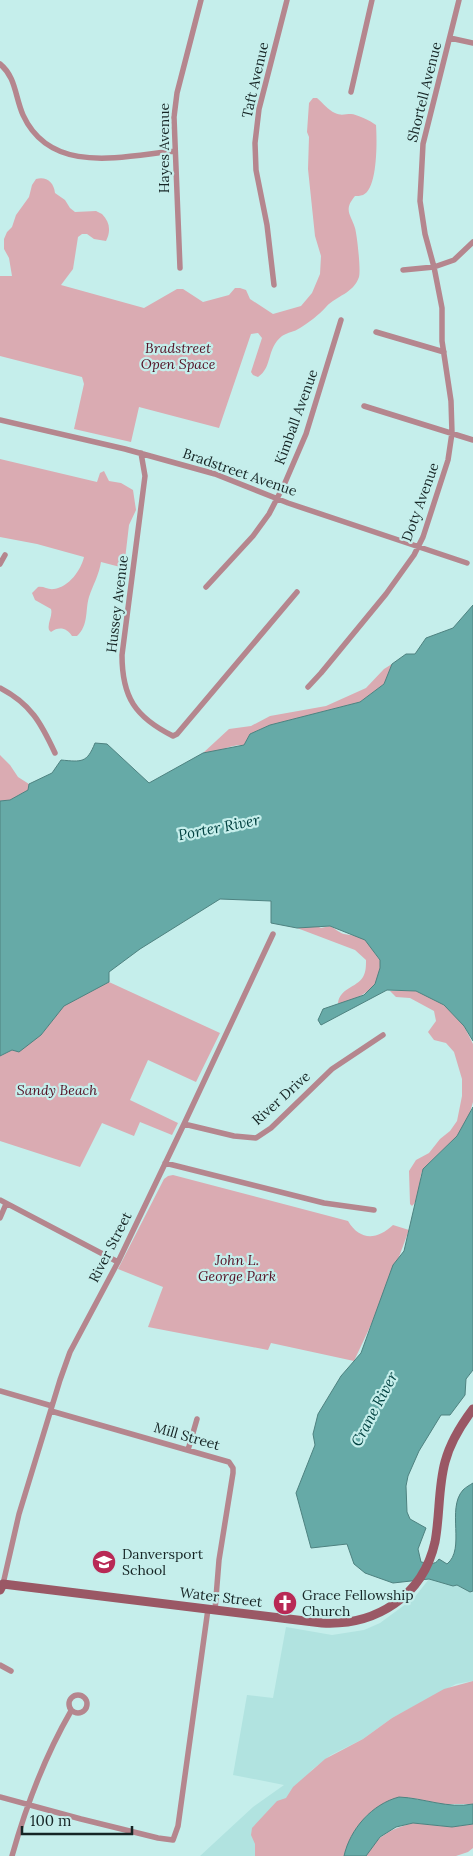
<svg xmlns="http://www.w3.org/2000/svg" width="473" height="1856" font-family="Lora,serif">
<rect width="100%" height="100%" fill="#c5eeeb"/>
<path fill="#b1e3e0" d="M 429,1579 L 453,1586 L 457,1585 L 469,1592 L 473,1591 L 473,1681 L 456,1684 L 392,1718 L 363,1739 L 331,1755 L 313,1769 L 302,1781 L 291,1856 L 200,1856 L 253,1807 L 284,1785 L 233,1775 L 247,1695 L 273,1698 L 286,1627 L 332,1635 L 364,1630 L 380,1623 L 414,1598 Z"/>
<path fill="#daabb2" d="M 313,98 L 317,98 C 323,103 328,110 335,113 C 341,116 345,114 351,114 C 356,114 371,121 376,125 C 377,139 378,189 363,195 C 360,196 357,196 355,196 C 343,210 351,215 355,228 C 357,235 361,270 359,277 C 353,294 337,295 326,307 C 319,315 308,323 300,328 C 294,332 288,332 282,336 C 266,349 273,367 258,377 L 253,375 L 251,372 L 262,338 L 258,333 L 251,334 L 219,428 L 139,407 L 131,442 L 74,429 L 84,384 L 82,377 L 0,356 L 0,276 L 12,276 L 9,258 L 4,249 L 4,239 L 7,232 L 12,227 L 16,215 L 29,197 L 32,185 L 36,179 C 46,176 54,182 55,193 L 65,200 L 70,208 L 75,212 L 96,211 L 102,214 C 110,222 111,231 106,241 L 94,239 L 87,234 L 82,234 L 78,237 L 73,269 L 61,285 L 144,308 L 177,289 L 183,289 L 203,302 L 229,295 L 235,288 L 240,288 L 246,290 L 250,299 L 273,314 L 301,306 L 312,293 L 320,274 L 321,256 L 315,236 L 308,169 L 309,137 L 307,132 L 309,103 Z
M 0,459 L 97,482 L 100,473 L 104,471 L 109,481 L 121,483 L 133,490 L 136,510 L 129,525 L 124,568 L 101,562 C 99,575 93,585 89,597 C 85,610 89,625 77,636 L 72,636 C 67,628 59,626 51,632 L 49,630 C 47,623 53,616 51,609 L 35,600 L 32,593 L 38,587 C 44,586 48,590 54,589 C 69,587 81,570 84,557 L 37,544 L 0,537 Z
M 392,664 L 393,669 L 384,684 L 360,702 L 270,725 L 250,734 L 244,745 C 229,744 217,754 203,753 L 229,729 L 251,726 L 270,716 L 326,706 L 366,688 L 384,669 Z
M 0,755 L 10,765 L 18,777 L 29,784 L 28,790 L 10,800 L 0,801 Z
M 313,924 L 321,928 L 330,926 C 335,928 339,933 344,934 C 352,936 359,934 366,941 C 372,947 374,954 380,960 C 382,988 364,995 342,1004 L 338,1003 C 340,988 356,988 363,977 C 366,972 366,966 366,960 L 355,950 L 297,928 Z
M 109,982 L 220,1033 L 196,1082 L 148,1060 L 130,1100 L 178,1123 L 172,1135 L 140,1122 L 134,1136 L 102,1123 L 80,1167 L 0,1141 L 0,1056 L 41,1035 L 64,1005 Z
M 390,991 L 416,991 L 439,1002 L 446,1007 L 464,1026 L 473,1044 L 473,1102 L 468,1119 L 457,1136 L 423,1169 C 417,1182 423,1195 412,1206 L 410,1204 L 409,1171 L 416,1160 L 429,1153 L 440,1139 L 450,1131 L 457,1121 L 462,1096 L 462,1079 L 454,1052 L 446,1043 L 434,1040 L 428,1032 L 436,1021 L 434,1011 L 410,998 L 396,997 Z
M 173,1175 L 348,1221 C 360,1241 377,1240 393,1225 L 409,1230 L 384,1297 L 354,1361 L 271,1343 L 268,1350 L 148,1327 L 163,1287 L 118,1269 L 164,1179 L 168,1176 Z
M 473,1681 L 473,1804 L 442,1804 L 412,1798 L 399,1797 L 366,1816 L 355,1830 L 346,1848 L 344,1856 L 255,1856 L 255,1844 L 251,1835 L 252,1828 L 277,1801 L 286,1798 L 293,1787 L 325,1759 L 363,1739 L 392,1718 L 444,1689 Z
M 413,1823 L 452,1827 L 473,1824 L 473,1848 L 468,1852 L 456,1856 L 366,1856 C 375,1836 394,1828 413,1823 Z"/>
<path fill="#66aaa7" stroke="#4e8280" d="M 473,605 L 473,1041 L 464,1026 L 444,1005 L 416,991 L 387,990 L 321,1025 L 318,1020 L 323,1009 L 364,995 L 375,984 L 380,968 L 380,960 L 365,940 L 330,926 L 297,928 L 271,923 L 271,901 L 220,899 L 140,949 L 109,972 L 109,982 L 64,1006 L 41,1035 L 19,1052 L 12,1050 L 0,1056 L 0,801 L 10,800 L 28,790 L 29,784 L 52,773 L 61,760 C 82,762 87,763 95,743 L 107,744 L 149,783 L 203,753 L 244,745 L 250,734 L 270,725 L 360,702 L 384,684 L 392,664 L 406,654 L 415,654 L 426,638 L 453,628 Z
M 473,1107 L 473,1370 L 466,1379 L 465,1395 L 450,1415 L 441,1415 L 419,1451 L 408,1476 L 406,1486 L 407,1512 L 410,1519 L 426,1528 L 418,1549 L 421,1562 C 428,1563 435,1566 439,1559 L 447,1564 C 466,1549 446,1509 463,1490 C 466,1487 470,1485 473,1483 L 473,1591 L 470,1592 L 457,1585 L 453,1586 L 429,1579 L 393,1583 L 365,1573 L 354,1564 L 347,1544 L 311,1548 L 296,1493 L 315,1445 L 313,1434 L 318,1414 L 341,1376 L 361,1353 L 393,1265 L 404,1251 L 423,1169 L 457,1136 Z
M 399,1797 C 424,1798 448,1809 473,1804 L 473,1824 L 452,1827 L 413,1823 L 396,1827 L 380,1837 L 366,1856 L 344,1856 C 350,1829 372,1804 399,1797 Z"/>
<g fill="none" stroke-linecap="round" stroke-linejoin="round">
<path stroke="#b5868e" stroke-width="5.5" d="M 450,38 L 473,43
M 0,64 C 16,77 15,97 23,115 C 51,176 123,156 175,151
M 351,92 L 372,0
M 180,268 L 174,117 L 177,93 L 201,0
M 403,270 L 434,267 L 454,260 L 473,242
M 274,285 L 267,225 L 256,170 L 255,143 L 259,109 L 287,0
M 376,332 L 444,352
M 364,406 L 473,440
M 0,420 L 125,449 L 215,474 L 288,503 L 467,563
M 141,453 L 145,476 L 122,655 C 122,697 135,717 173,736 L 177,734 L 297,592
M 0,564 L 5,555
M 206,587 L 253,536 L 269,514 L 284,485 L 306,434 L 341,320
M 308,687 L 321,673 L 386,594 L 414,555 L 423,537 L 448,460 L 452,433 L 451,401 L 442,341 L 442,308 L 434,267 L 425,234 L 420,201 L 423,144 L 459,0
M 0,688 C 31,704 41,723 55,753
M 184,1124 L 234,1136 L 256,1138 L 271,1128 L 332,1069 L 383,1035
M 165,1163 L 324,1203 L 374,1210
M 0,1200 L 118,1262
M 0,1218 L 6,1204
M 0,1391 L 52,1406
M 51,1411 L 229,1462 L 233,1468 L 233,1473 L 219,1560 L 215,1610
M 188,1450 L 197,1419
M 3,1584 L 19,1514 L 60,1380 L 70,1352 L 118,1262 L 184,1124 L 273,934
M 0,1665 L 11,1671
M69 1704a9 9 0 1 1 18 0a9 9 0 1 1-18 0Z
M 0,1797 L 81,1819 L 158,1838 L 173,1840 L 178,1826 L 208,1609
M 12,1856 C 26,1806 45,1756 71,1711"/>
<path stroke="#9a5865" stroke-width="9" d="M 0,1590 L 3,1584 L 322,1623 C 376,1626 423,1596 435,1542 C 440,1515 438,1488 445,1462 C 450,1443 461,1425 473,1409"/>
</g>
<defs>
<g id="school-disc" transform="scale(1.25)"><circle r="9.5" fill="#b82955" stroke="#c5eeeb"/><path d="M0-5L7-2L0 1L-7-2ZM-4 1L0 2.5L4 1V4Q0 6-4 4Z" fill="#fff"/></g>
<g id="church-disc" transform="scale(1.25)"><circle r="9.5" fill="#b82955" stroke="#c5eeeb"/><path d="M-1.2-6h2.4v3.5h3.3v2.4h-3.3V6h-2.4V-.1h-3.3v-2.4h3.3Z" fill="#fff"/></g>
</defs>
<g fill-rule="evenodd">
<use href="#school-disc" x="104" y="1562"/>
<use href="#church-disc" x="285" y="1603"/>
</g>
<g text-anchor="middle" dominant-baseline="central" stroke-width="4.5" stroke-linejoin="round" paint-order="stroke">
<g font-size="14" fill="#162525" stroke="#c5eeeb">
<text transform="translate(255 80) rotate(-77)">Taft Avenue</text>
<text transform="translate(424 92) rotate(-76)">Shortell Avenue</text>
<text transform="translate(164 148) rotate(-90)">Hayes Avenue</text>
<text transform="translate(296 417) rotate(-70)">Kimball Avenue</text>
<text transform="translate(240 472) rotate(19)">Bradstreet Avenue</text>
<text transform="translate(420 502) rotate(-70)">Doty Avenue</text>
<text transform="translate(117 604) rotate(-83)">Hussey Avenue</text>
<text transform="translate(281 1098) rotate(-42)">River Drive</text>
<text transform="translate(110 1247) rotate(-63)">River Street</text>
<text transform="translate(187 1436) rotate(16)">Mill Street</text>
<text transform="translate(221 1597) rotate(7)">Water Street</text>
</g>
<g font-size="14" font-style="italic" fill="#541024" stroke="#c5eeeb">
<text x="178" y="348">Bradstreet<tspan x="178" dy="16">Open Space</tspan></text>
<text x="57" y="1090">Sandy Beach</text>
<text x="237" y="1260">John L.<tspan x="237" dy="16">George Park</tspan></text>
</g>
<g font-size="14" fill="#162525" stroke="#c5eeeb" text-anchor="start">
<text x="122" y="1554">Danversport<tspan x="122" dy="16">School</tspan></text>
<text x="302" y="1595">Grace Fellowship<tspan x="302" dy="16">Church</tspan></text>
</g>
<g font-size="15" font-style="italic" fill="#004140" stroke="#c5eeeb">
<text transform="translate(219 827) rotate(-11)">Porter River</text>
<text transform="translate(374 1409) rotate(-62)">Crane River</text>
</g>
</g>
<path d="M22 1826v8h110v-8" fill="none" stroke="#162525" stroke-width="2.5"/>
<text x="30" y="1826" font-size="15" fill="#162525" stroke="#c5eeeb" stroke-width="4" paint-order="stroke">100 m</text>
</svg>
